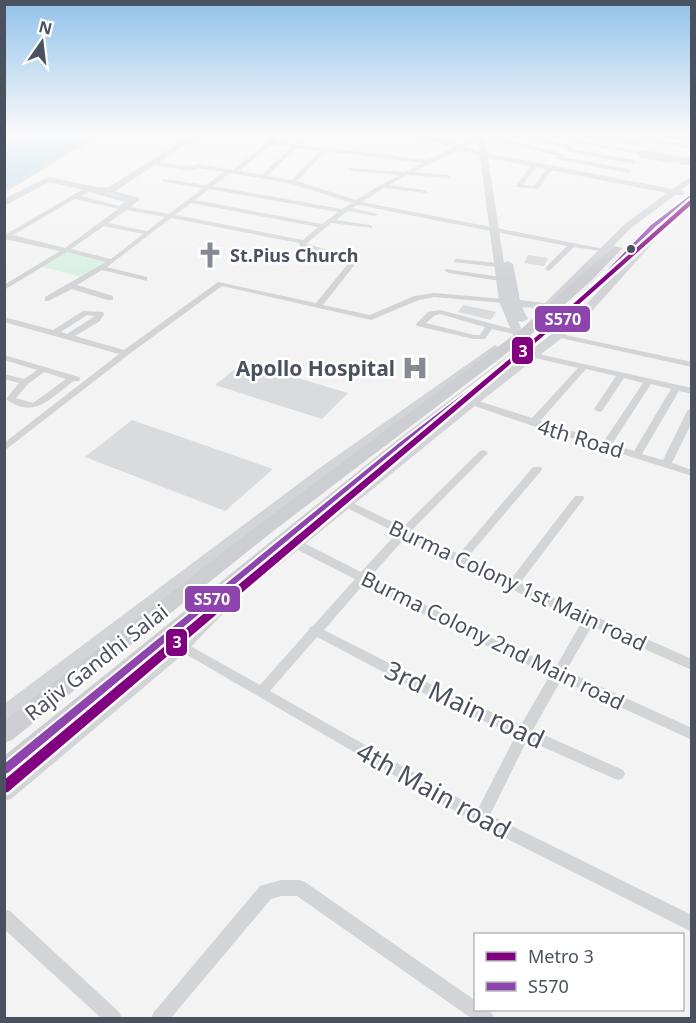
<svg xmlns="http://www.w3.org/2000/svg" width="696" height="1023" font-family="'Noto Sans',sans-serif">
<rect width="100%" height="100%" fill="#f3f3f3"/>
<path fill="#d9f0e6" d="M 66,252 L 107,262 L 82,277 L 42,267 Z"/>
<path fill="#b0d6ec" d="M 5,134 L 95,134 L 5,190 Z"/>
<path fill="#dadbdd" d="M 528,255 L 548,258 L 544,266 L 524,263 Z
M 463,305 L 496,312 L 491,320 L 458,312 Z
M 244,362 L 348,393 L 322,419 L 215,385 Z
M 132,420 L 273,469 L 225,511 L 85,457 Z"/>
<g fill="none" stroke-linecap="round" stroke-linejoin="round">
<path fill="#d2d4d6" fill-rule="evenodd" d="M 95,134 L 102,134 L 4,193 L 4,188 Z
M 316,134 L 346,134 L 337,138 Z
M 430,134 L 438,134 L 418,143 L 413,142 Z
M 482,134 L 484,137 L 413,172 L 447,175 L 450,177 L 449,178 L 407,175 L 389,185 L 424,190 L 427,192 L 426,193 L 384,188 L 362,202 L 604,249 L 607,251 L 606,252 L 574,247 L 549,271 L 545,269 L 546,267 L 567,246 L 358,205 L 352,208 L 378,214 L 375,216 L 348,211 L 336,220 L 370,225 L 372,226 L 372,228 L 331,223 L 306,244 L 360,258 L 323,305 L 370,315 L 414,296 L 434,293 L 504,299 L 508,301 L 504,303 L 434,297 L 419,300 L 371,320 L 222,286 L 128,355 L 4,451 L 4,443 L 119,354 L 4,322 L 4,317 L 53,330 L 83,311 L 103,312 L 104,314 L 100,321 L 75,336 L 124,350 L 218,282 L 316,303 L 352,259 L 301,248 L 299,243 L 171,218 L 107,267 L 147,277 L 147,281 L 102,270 L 77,285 L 113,296 L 113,300 L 107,300 L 72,289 L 48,301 L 45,301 L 45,297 L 106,262 L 67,252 L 4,290 L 4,285 L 60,251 L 4,239 L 5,235 L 78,192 L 88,188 L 131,200 L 132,200 L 103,191 L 106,189 L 139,198 L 139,200 L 130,207 L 169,214 L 203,188 L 165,182 L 162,180 L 163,179 L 206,185 L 224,172 L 198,168 L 188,171 L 151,164 L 151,162 L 153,161 L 188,167 L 198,164 L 233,170 L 273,137 L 276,139 L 273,142 L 293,144 L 302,137 L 305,139 L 299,145 L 428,160 ZM 270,145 L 291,147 L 262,175 L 239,171 ZM 296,148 L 320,151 L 292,180 L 267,176 ZM 326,151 L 423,163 L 405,172 L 349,168 L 348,169 L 351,171 L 400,175 L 380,185 L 356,200 L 297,181 ZM 230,173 L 292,184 L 352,203 L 342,209 L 213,186 ZM 209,189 L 338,212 L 322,224 L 195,200 ZM 89,192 L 125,202 L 119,206 L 81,196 ZM 75,199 L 118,209 L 65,248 L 13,235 ZM 191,203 L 318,227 L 303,240 L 175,215 ZM 127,210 L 165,217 L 147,231 L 108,223 ZM 104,226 L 143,234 L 111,259 L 71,249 ZM 87,315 L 95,316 L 67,334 L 61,332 Z
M 488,134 L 563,154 L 564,155 L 561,157 L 486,137 Z
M 517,134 L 526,134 L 573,147 L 570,149 Z
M 556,134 L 566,134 L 584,139 L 581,141 Z
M 585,134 L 638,141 L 641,143 L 638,145 L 587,137 Z
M 644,134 L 650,134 L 649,139 L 692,145 L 692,149 L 644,141 Z
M 650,134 L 692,137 L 692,141 L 653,136 Z
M 577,140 L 640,152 L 643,150 L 692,158 L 692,162 L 644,155 L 692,162 L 692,166 L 641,158 L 638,156 L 639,154 L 575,143 Z
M 567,148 L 633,160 L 636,162 L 633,164 L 565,151 Z
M 558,156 L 628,169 L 631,171 L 628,173 L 556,159 L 555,158 Z
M 533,163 L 538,164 L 523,185 L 534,186 L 549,166 L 554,167 L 538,189 L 517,187 L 516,186 Z
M 456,259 L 498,263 L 502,265 L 498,267 L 454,262 L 454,260 Z
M 446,269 L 500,277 L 504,279 L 500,281 L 449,273 L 445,271 Z
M 440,310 L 520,331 L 521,333 L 517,335 L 492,329 L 485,339 L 474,339 L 417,326 L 416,324 L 428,312 ZM 440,314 L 485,327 L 480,335 L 474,335 L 426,323 L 434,316 Z
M 556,333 L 692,362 L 692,367 L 556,337 Z
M 531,353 L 534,353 L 692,388 L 692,394 L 679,391 L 642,454 L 663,460 L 687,411 L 692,408 L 692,422 L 672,463 L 692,470 L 692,476 L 530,425 L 460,401 L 459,399 L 460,397 L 466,397 L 532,418 L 578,368 L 531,357 ZM 586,369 L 616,376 L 594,409 L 599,412 L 602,411 L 624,378 L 643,383 L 604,441 L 540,421 ZM 651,384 L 671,389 L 634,451 L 612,444 Z
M 4,355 L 79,377 L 80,379 L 79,381 L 74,381 C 50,398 35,420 6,399 L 19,383 L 4,379 L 4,374 L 24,379 L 37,370 L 4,360 ZM 44,372 L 66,379 L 33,403 L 16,398 L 28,384 Z
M 483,450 L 486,451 L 488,453 L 486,455 L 411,531 L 459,554 L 533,467 L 541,467 L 542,469 L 541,471 L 467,558 L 511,579 L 575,496 L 583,496 L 584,498 L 583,500 L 520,583 L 692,659 L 692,670 L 592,626 L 566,671 L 692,728 L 692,740 L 561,680 L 533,730 L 623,770 L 625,774 L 623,778 L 618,780 L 613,778 L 527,740 L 490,815 L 692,915 L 692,932 L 476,823 L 177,649 L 175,646 L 177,643 L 181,641 L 185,643 L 260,685 L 308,631 L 310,627 L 313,626 L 355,579 L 292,547 L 291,544 L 292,541 L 300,541 L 361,572 L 397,533 L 341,505 L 340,503 L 341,501 L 349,501 L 403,527 L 480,451 ZM 406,537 L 524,595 L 582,621 L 556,667 L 491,638 L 370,577 ZM 364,584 L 483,644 L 550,675 L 521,725 L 450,694 L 324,630 ZM 317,637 L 440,702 L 516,735 L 478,809 L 270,691 Z
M 281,880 L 299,880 L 305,882 L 476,1001 L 476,1010 C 485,1010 491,1008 494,1018 L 471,1018 L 297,896 L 281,896 L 271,899 L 171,1018 L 151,1018 L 154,1012 L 260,886 Z
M 4,909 L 10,911 L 119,1012 L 122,1018 L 101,1018 L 4,929 Z"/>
<path fill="#d2d4d7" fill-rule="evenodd" d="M 193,134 L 202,134 L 114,192 L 97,193 L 49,182 L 4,206 L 4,199 L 48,177 L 97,187 L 109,187 Z
M 408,134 L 420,134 L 479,151 L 477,134 L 485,134 L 488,153 L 672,189 L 692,176 L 692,182 L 681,190 L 684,191 L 684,195 L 675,195 L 631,228 L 555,305 L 560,306 L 560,310 L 522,307 L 528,319 L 522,322 L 518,321 L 522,331 L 544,341 L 583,308 L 663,221 L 692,200 L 692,208 L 669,225 L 591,312 L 563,337 L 476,405 L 236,600 L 187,651 L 11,799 L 4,801 L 4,779 L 175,641 L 224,592 L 540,344 L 513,335 L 499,301 L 480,156 ZM 488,158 L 667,193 L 625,224 L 545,303 L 520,300 L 513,264 L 508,261 L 504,263 Z
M 495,345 L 501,349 L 499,351 L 331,473 L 11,721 L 4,723 L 4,704 L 321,467 Z"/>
<path fill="#cdced2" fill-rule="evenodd" d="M 692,192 L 692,200 L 657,228 L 561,328 L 406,447 L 12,777 L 4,780 L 4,756 L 396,441 L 553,322 L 649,224 Z
M 614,246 L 623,248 L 591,281 L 528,337 L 272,532 L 12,740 L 4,743 L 4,721 L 260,524 L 519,331 Z"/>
<g stroke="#fff" stroke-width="4">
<path id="bus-1" d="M 692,194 L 692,198 L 655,227 L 559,326 L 403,445 L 8,773 L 4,774 L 4,764 L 399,443 L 555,324 L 651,225 Z"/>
</g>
<use href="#bus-1" fill="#8e44ad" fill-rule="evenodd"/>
<g stroke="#fff" stroke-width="5">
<path id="metro-1" d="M 690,200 L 692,200 L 692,204 L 541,338 L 8,792 L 4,793 L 4,780 L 537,336 Z"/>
</g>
<use href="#metro-1" fill="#800080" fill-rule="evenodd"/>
</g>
<linearGradient id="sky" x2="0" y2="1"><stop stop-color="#91c2ea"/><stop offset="0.48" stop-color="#fafafa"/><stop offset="1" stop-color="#fafafa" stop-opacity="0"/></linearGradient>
<rect width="696" height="277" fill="url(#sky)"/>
<defs>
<g id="church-bare" transform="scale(2.07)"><path d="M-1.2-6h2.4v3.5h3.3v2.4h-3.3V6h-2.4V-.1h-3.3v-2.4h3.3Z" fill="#868a93" stroke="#fff" stroke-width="2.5" paint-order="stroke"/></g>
<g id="hospital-bare" transform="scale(2.07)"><path d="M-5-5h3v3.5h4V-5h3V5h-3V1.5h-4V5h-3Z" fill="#868a93" stroke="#fff" stroke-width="2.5" paint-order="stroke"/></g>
</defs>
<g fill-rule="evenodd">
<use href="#church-bare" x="210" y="255"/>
<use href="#hospital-bare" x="415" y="368"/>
</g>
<circle fill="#4b525f" stroke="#fff" stroke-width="2" cx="631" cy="249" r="5"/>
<g text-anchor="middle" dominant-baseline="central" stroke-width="5" stroke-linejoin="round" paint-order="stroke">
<g font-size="18" font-weight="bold" fill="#4b525f" stroke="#fff" text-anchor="start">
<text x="230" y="255">St.Pius Church</text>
</g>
<g font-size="21" font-weight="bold" fill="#4b525f" stroke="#fff" text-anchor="end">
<text x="395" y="368">Apollo Hospital</text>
</g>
<g font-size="21" fill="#4b525f" stroke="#fff">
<text transform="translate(581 438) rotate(17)">4th Road</text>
<text transform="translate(518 585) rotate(25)">Burma Colony 1st Main road</text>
<text transform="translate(493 640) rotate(26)">Burma Colony 2nd Main road</text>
<text transform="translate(96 662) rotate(-38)">Rajiv Gandhi Salai</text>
</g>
<g font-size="26" fill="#4b525f" stroke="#fff">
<text transform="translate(465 704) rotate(25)">3rd Main road</text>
<text transform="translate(434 790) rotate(29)">4th Main road</text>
</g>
</g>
<g stroke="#fff" stroke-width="2">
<rect x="534" y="305" width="57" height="28" rx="6" fill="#8e44ad"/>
<rect x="511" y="336" width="23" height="29" rx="6" fill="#800080"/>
<rect x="184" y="585" width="57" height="28" rx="6" fill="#8e44ad"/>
<rect x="165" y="628" width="23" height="29" rx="6" fill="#800080"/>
</g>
<g font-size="16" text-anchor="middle" font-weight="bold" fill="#fff">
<text x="563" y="325">S570</text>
<text x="523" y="357">3</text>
<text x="212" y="605">S570</text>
<text x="177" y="648">3</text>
</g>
<rect width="696" height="1023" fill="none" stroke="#4b525f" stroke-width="12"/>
<rect x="474" y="933" width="210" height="78" fill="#ffffff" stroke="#b7babf" stroke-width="1.5"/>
<rect x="486" y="952" width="30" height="9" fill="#800080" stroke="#b7babf" stroke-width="1.5"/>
<text x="528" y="963" font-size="18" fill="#4b525f">Metro 3</text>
<rect x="486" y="982" width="30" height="9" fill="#8e44ad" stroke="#b7babf" stroke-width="1.5"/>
<text x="528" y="993" font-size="18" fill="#4b525f">S570</text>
<g transform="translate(42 42) rotate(14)" stroke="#ffffff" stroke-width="4.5" paint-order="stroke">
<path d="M0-4.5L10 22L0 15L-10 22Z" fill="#4b525f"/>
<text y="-9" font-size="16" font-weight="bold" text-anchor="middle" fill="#4b525f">N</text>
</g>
</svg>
